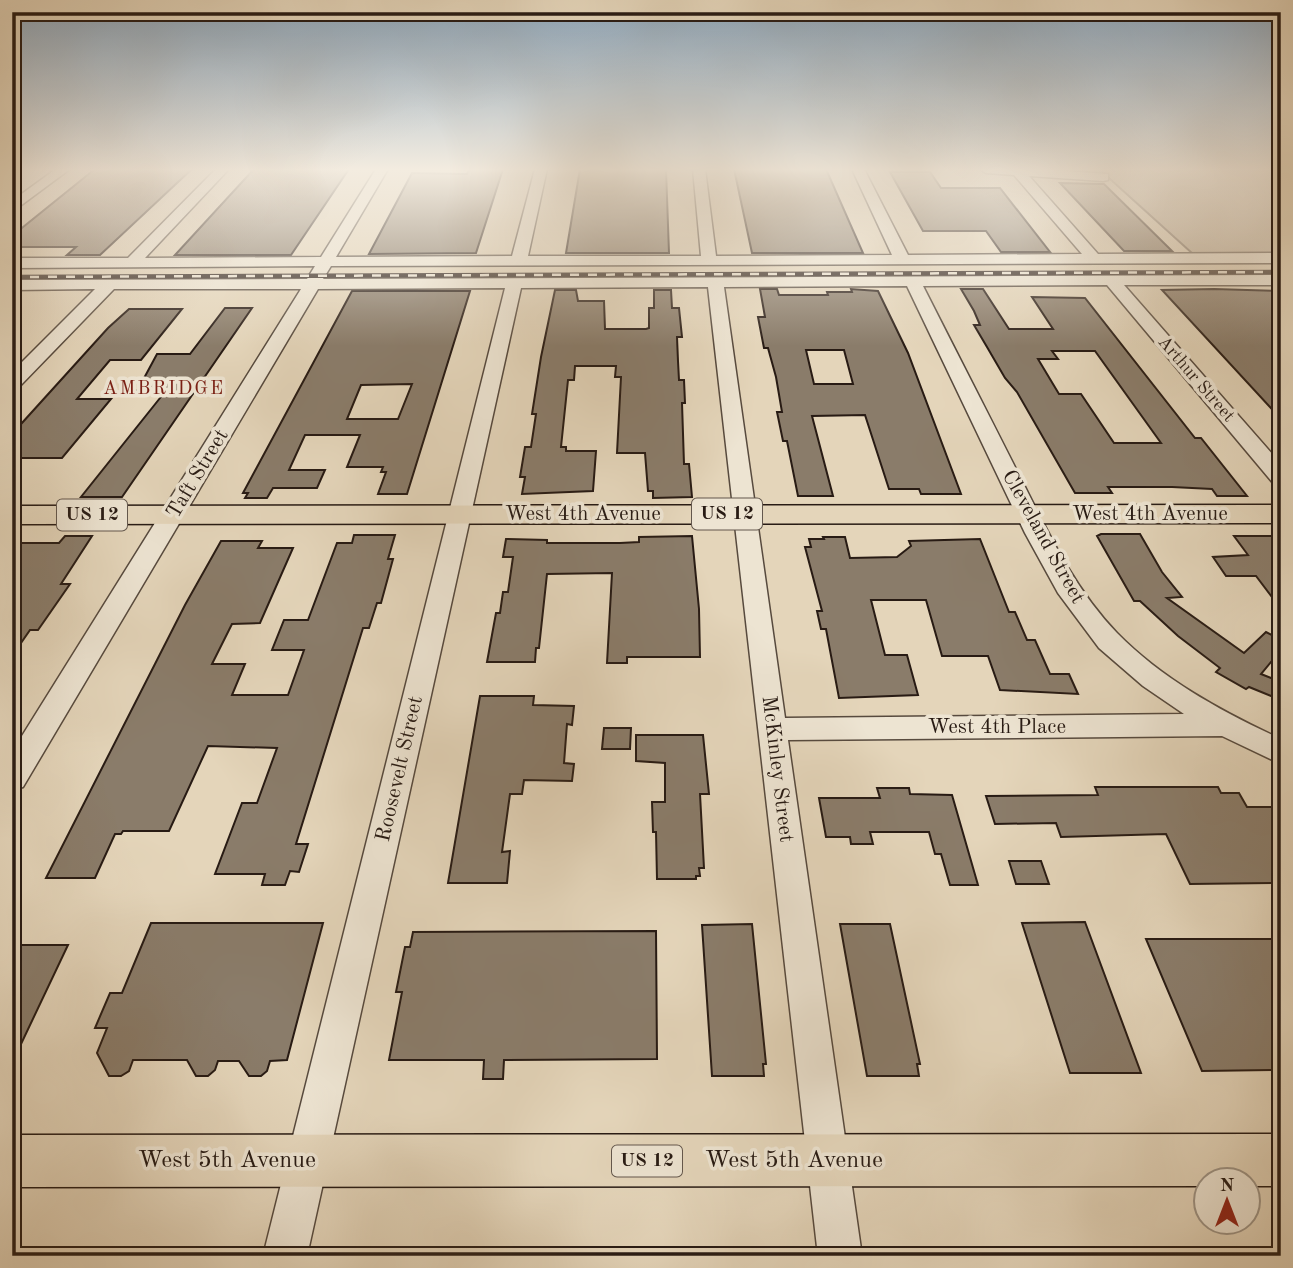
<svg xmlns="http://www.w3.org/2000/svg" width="1293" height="1268" font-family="'Old Standard TT',serif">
<rect width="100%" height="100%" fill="#e4d5ba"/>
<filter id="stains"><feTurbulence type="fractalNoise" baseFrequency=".00286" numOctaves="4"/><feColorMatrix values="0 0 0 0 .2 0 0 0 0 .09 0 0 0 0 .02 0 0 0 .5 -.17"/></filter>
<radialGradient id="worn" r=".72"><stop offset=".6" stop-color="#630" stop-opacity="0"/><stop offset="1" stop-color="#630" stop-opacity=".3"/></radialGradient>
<path fill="#c4b59e" stroke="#766859" stroke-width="2" d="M 1099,169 L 1281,169 L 1281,254 L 1193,254 Z"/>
<path fill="#8a7c6a" stroke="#281b14" stroke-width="2" fill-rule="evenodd" d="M 95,169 L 192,169 L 100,255 L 67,255 L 76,247 L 12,247 L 12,236 Z
M 254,169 L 349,169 L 291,255 L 175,255 Z
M 469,169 L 503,169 L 476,253 L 369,254 L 412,173 L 467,174 Z
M 580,169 L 666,169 L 669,253 L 566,253 Z
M 734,169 L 826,169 L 863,253 L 752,253 Z
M 890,172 L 930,172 L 941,188 L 1000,188 L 1050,252 L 1001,252 L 986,231 L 923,231 Z
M 1060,183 L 1104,184 L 1172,251 L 1124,251 Z
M 760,289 L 777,289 L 779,295 L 828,295 L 827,292 L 852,292 L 851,289 L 878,291 L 908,353 L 961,494 L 921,494 L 919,489 L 889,489 L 865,415 L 812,416 L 833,496 L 798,496 L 787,441 L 783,441 L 777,412 L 782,412 L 776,377 L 768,348 L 764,348 L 758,317 L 765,317 ZM 806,350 L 844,350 L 853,384 L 814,384 Z
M 961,289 L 983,289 L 1009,329 L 1053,329 L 1032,297 L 1085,298 L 1195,438 L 1201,438 L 1247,496 L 1217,496 L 1212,489 L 1172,487 L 1108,487 L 1112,493 L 1075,493 L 1017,392 L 1005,378 L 987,347 L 974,325 L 980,325 L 974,311 ZM 1052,351 L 1095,351 L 1161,443 L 1114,443 L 1081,394 L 1059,394 L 1038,359 L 1058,359 Z
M 1214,289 L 1281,291 L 1281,419 L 1162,290 Z
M 555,290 L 576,290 L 578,301 L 604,301 L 605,329 L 646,329 L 649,328 L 649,308 L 654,308 L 654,290 L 671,290 L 672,308 L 679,308 L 682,337 L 677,337 L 678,361 L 679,380 L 684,380 L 685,403 L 682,403 L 684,464 L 689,464 L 692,497 L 653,498 L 653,491 L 648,491 L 645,453 L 617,453 L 621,377 L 615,377 L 616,366 L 575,366 L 574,380 L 568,380 L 561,447 L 566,447 L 566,451 L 596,451 L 593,491 L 522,494 L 525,477 L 520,477 L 525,447 L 531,447 L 536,414 L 532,414 L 541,357 Z
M 352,291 L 470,291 L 407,494 L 378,494 L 386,472 L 381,472 L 383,467 L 347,467 L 360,435 L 305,435 L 289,470 L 325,470 L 317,488 L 273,488 L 267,498 L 245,498 L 248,493 L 243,493 ZM 412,384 L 398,419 L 347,419 L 361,385 Z
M 225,308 L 252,308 L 122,497 L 81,497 L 164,393 L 135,395 L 157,354 L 190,354 Z
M 129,309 L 182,309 L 141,360 L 110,360 L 77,399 L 111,399 L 62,458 L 12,458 L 12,434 L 108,328 Z
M 1101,534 L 1140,534 L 1162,572 L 1182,597 L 1167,598 L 1244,653 L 1266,632 L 1281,640 L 1281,650 L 1261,674 L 1281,682 L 1281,700 L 1249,687 L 1246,689 L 1216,672 L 1220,668 L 1178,636 L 1140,601 L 1134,601 L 1097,536 Z
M 354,535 L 395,535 L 388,559 L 393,559 L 381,603 L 377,603 L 369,628 L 363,628 L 296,844 L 308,844 L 299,872 L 290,871 L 285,885 L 262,885 L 265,874 L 215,874 L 242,803 L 257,803 L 277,748 L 208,746 L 169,831 L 123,831 L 121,834 L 115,834 L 95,878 L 46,878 L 185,605 L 221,541 L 262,541 L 258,548 L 293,548 L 260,623 L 232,624 L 212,664 L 245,664 L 232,695 L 288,695 L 304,650 L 272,650 L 284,620 L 308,620 L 337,543 L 352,543 Z
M 65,536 L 92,536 L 61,584 L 70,584 L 38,630 L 30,630 L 12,656 L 12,550 L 18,543 L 59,543 Z
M 692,536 L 699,609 L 700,657 L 627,657 L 627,663 L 607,663 L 612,573 L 547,574 L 539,648 L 536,648 L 535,662 L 487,662 L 496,613 L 500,613 L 503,592 L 508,592 L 513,557 L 503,557 L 506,539 L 547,540 L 547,543 L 620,543 L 639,542 L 639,537 Z
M 1234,536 L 1281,536 L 1281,609 L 1256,576 L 1226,576 L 1213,557 L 1248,555 Z
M 823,537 L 845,537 L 850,558 L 897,557 L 911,546 L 909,541 L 980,539 L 1009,612 L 1015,612 L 1027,640 L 1035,640 L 1050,674 L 1069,674 L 1078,694 L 1000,690 L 988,656 L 942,656 L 926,600 L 871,600 L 885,655 L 907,655 L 918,695 L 839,698 L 826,629 L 821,629 L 817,611 L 822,611 L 805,547 L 811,547 L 809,539 L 824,539 Z
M 480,696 L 534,696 L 533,705 L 574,706 L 572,725 L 567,724 L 564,763 L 574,764 L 572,781 L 524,780 L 522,794 L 510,794 L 502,852 L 510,851 L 507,883 L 448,883 Z
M 604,728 L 631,728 L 630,749 L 602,749 Z
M 636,735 L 703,735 L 709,794 L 700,794 L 704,868 L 699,868 L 700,876 L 696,876 L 696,879 L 657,879 L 656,832 L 653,832 L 652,802 L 665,802 L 665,763 L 636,761 Z
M 1095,787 L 1218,787 L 1221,793 L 1239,793 L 1247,807 L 1281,807 L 1281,883 L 1190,884 L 1166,834 L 1061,837 L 1056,823 L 995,824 L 986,796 L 1098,795 Z
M 877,788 L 909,788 L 910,794 L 952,795 L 978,885 L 950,885 L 941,854 L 935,854 L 929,832 L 870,832 L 873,844 L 851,844 L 850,837 L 826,837 L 819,798 L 880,798 Z
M 1009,861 L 1041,861 L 1049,884 L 1016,884 Z
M 1085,922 L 1141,1073 L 1070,1073 L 1022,923 Z
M 151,923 L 323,923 L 287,1060 L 270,1061 L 267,1071 L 261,1076 L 249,1076 L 239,1061 L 218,1061 L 215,1070 L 208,1076 L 196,1076 L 187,1060 L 133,1060 L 129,1071 L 121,1076 L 109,1076 L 97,1053 L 107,1028 L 95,1028 L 110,993 L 122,993 Z
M 752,924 L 766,1064 L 763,1064 L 764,1076 L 712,1076 L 702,925 Z
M 840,924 L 890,924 L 920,1064 L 917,1064 L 919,1076 L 867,1076 Z
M 656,931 L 657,1059 L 504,1060 L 503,1079 L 483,1079 L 484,1060 L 389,1060 L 402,992 L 396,992 L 405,947 L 410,947 L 413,932 Z
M 1146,939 L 1281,939 L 1281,1070 L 1202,1071 Z
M 12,945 L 68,945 L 12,1063 Z"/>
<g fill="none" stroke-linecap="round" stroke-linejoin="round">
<g stroke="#574a3e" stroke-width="3">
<path id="minor" d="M 56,169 L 70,169 L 12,212 L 12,201 Z
M 216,169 L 229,169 L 145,258 L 321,257 L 376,169 L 388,169 L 336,257 L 512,256 L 535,169 L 547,169 L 528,256 L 701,256 L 693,169 L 705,169 L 716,256 L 892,255 L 852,169 L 864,169 L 908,255 L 1082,254 L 1014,175 L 986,173 L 980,169 L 1037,169 L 1108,174 L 1108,180 L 1103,181 L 1029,176 L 1098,254 L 1281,253 L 1281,263 L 331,266 L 323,279 L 1281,275 L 1281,285 L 1124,285 L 1281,464 L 1281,484 L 1273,483 L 1107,285 L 923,286 C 954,348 986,409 1017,471 C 1046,528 1072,586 1117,633 C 1162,679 1222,712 1281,739 L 1281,764 L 1222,736 L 788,740 L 862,1256 L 818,1256 L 708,287 L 521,288 L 307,1256 L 263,1256 L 505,288 L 318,289 L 23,787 L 12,790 L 12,752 L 301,289 L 114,289 L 19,387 L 12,389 L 12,372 L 95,289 L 12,290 L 12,280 L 307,279 L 315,266 L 12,268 L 12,258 L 128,258 ZM 907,286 L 1025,533 L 1058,593 L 1099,648 L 1143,686 L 1184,714 L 785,718 L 724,287 Z"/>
</g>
<g stroke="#281b14" stroke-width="3">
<path id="major" d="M 1281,505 L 1281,523 L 12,524 L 12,506 Z
M 1281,1134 L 1281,1186 L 1248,1186 L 1248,1180 L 1206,1180 L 1206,1186 L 12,1187 L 12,1135 Z"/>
</g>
<use href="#minor" fill="#ede4d2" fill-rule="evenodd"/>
<use href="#major" fill="#e4d5ba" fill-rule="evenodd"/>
<g stroke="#281b14" stroke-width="4.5">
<path id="rail" d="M 12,277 L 1281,272"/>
</g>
<use href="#rail" stroke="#ede4d2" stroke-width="2.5" stroke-dasharray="9" stroke-linecap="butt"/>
</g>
<linearGradient id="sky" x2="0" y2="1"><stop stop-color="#8da8bf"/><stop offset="0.49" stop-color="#f3ece0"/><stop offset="1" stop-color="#f3ece0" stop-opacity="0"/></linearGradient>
<rect width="1293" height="346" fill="url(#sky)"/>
<g text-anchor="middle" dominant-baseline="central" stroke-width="7" stroke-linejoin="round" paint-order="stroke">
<g font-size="18" fill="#281b14" stroke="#ede4d2">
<text transform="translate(1196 379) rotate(49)">Arthur Street</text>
</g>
<g font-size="19" letter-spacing="2" fill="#7a1f14" stroke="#ede4d2">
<text x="164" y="389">AMBRIDGE</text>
</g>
<g fill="#ede4d2" stroke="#63574d" stroke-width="2">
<rect x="692" y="498.5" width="70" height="31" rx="5"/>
<rect x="57" y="499.5" width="70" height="31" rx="5"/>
<rect x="612" y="1145.5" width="70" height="31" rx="5"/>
</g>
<g font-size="19" font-weight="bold" fill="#281b14">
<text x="727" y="514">US 12</text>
<text x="92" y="515">US 12</text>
<text x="647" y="1161">US 12</text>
</g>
<g font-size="21" fill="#281b14" stroke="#ede4d2">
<text transform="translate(198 474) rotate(-59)">Taft Street</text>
<text x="583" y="514">West 4th Avenue</text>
<text x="1150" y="514">West 4th Avenue</text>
<text transform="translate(1043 537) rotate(61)">Cleveland Street</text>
<text x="997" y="727">West 4th Place</text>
<text transform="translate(400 769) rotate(-77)">Roosevelt Street</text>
<text transform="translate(777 769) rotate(83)">McKinley Street</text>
</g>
<g font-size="24" fill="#281b14" stroke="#ede4d2">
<text x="227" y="1161">West 5th Avenue</text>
<text x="794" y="1161">West 5th Avenue</text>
</g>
</g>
<rect width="1293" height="1268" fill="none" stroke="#e4d5ba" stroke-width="42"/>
<rect x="14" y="14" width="1265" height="1240" fill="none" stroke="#281b14" stroke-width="3.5"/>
<rect x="21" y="21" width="1251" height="1226" fill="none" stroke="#281b14" stroke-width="2"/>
<g transform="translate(1227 1201)"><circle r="33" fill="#ede4d2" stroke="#9e9486" stroke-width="2"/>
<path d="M0-5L12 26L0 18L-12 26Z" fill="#8f2418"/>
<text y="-10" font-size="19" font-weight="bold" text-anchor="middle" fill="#281b14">N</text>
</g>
<rect width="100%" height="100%" filter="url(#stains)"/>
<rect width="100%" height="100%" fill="url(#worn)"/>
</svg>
